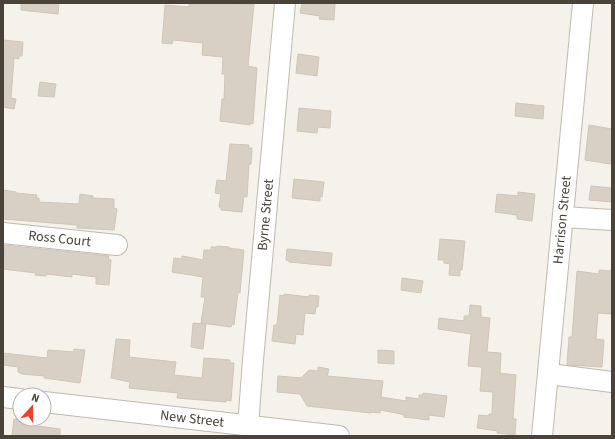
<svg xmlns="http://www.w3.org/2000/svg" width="615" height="439" font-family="'Source Sans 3',sans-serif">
<rect width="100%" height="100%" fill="#f5f2ec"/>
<path fill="#d9d0c5" stroke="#d1c5b5" d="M 21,3 L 59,3 L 58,14 L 21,10 Z
M 189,3 L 254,4 L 248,66 L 257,68 L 253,124 L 250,123 L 250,125 L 220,121 L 222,99 L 224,99 L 225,74 L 222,74 L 223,57 L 202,55 L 203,43 L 173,40 L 172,44 L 162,43 L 165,5 L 189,7 Z
M 302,3 L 335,3 L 334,20 L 319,19 L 320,16 L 300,13 Z
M 3,40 L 23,42 L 22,56 L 19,56 L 19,59 L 14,58 L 11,98 L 16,99 L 14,109 L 3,107 Z
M 298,54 L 319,57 L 317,76 L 296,73 Z
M 40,82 L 56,84 L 54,97 L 38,96 Z
M 516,103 L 544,106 L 543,119 L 515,116 Z
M 299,108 L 331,111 L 330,128 L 318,127 L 317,133 L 297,131 Z
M 589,125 L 612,129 L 612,162 L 611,162 L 610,164 L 585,160 Z
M 230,144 L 249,145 L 248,148 L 252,148 L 251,164 L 249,164 L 247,197 L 244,196 L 242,212 L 221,210 L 221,207 L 219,207 L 221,194 L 215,193 L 217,180 L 226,181 Z
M 294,179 L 324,182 L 322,197 L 320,197 L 320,201 L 292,198 Z
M 591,186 L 612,188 L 612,202 L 589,200 Z
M 3,190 L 16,192 L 16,193 L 37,195 L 36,198 L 39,198 L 39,202 L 79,204 L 80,194 L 93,196 L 93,198 L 114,199 L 114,208 L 117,209 L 114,230 L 77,228 L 77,225 L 3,219 Z
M 518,192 L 535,194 L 532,221 L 517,219 L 517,215 L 495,212 L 497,194 L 518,196 Z
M 440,239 L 465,241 L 462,270 L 460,270 L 460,276 L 449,275 L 450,264 L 444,263 L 444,260 L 438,260 Z
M 4,245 L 109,256 L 108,259 L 111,260 L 109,285 L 96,284 L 96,277 L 72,274 L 72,277 L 46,274 L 46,276 L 35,275 L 36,273 L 3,269 Z
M 217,246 L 229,247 L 229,248 L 244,250 L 240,293 L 238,292 L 234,325 L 232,324 L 231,327 L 201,323 L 205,297 L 201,297 L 203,277 L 172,272 L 174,258 L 182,259 L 182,256 L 203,260 L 204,250 L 211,250 L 211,247 L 217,247 Z
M 287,249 L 332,253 L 331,266 L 289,262 L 289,261 L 286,260 Z
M 599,270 L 612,271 L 612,314 L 598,313 L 596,339 L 604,340 L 602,367 L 567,365 L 569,337 L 572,337 L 577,271 L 599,274 Z
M 402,278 L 423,281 L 421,293 L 401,290 Z
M 284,294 L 309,297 L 309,295 L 319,296 L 318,307 L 316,307 L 315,314 L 305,313 L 303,335 L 296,334 L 295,344 L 272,341 L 274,325 L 277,325 L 280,295 L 284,296 Z
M 470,305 L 481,306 L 481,317 L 490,318 L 487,352 L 501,353 L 500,373 L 516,375 L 513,419 L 516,419 L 515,435 L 497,433 L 498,431 L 477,428 L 479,415 L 489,416 L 489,414 L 492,414 L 493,392 L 480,391 L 482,367 L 468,366 L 471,334 L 438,329 L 439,318 L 464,321 L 464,316 L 469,316 Z
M 193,323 L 206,324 L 203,349 L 191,347 Z
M 116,339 L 130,340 L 129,357 L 176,362 L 174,375 L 202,378 L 204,358 L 230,360 L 230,363 L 234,363 L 231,401 L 226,400 L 226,402 L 177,398 L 178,393 L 129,388 L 130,382 L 111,378 Z
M 74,349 L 85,350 L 80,383 L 44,378 L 45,376 L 22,374 L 18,372 L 18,367 L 3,365 L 3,353 L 47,358 L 48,350 L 74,352 Z
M 378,350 L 394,351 L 394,364 L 378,363 Z
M 318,367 L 329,369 L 327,376 L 383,381 L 381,397 L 406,401 L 406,397 L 419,399 L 419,395 L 423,395 L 423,393 L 447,396 L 444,417 L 429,415 L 429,420 L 404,417 L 404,415 L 401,414 L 380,410 L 380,413 L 371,412 L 371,413 L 307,406 L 300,394 L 277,392 L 278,376 L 301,378 L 309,370 L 318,371 Z
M 14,419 L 31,421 L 30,425 L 60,429 L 60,436 L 12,436 Z"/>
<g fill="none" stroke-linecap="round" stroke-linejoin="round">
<g stroke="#c0b9af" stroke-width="22">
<g id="minor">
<path d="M 563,217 L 612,220"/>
<path id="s1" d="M 3,233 L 117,245"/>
<path d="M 549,374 L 612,382"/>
<path d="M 3,397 L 20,399"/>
<path id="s2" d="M 44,402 L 339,436"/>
<path id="s3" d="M 248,426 L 253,360 L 285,3"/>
<path id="s4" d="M 542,436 L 583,3"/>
</g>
</g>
<use href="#minor" stroke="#fff" stroke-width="20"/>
</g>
<g text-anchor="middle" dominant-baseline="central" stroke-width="3" stroke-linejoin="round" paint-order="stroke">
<g font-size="14" fill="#49433a" stroke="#fff">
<text stroke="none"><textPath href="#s3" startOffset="212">Byrne Street</textPath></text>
<text stroke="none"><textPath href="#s4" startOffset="217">Harrison Street</textPath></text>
<text stroke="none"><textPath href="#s1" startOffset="57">Ross Court</textPath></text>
<text stroke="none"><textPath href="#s2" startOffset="149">New Street</textPath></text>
</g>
</g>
<rect width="615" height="439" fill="none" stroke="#49433a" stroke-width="8"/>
<g transform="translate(32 407) rotate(21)"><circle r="19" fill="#ffffff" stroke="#b6b4b0"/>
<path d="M0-3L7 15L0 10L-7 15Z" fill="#ef4029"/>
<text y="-6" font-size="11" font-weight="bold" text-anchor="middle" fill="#49433a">N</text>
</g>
</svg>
